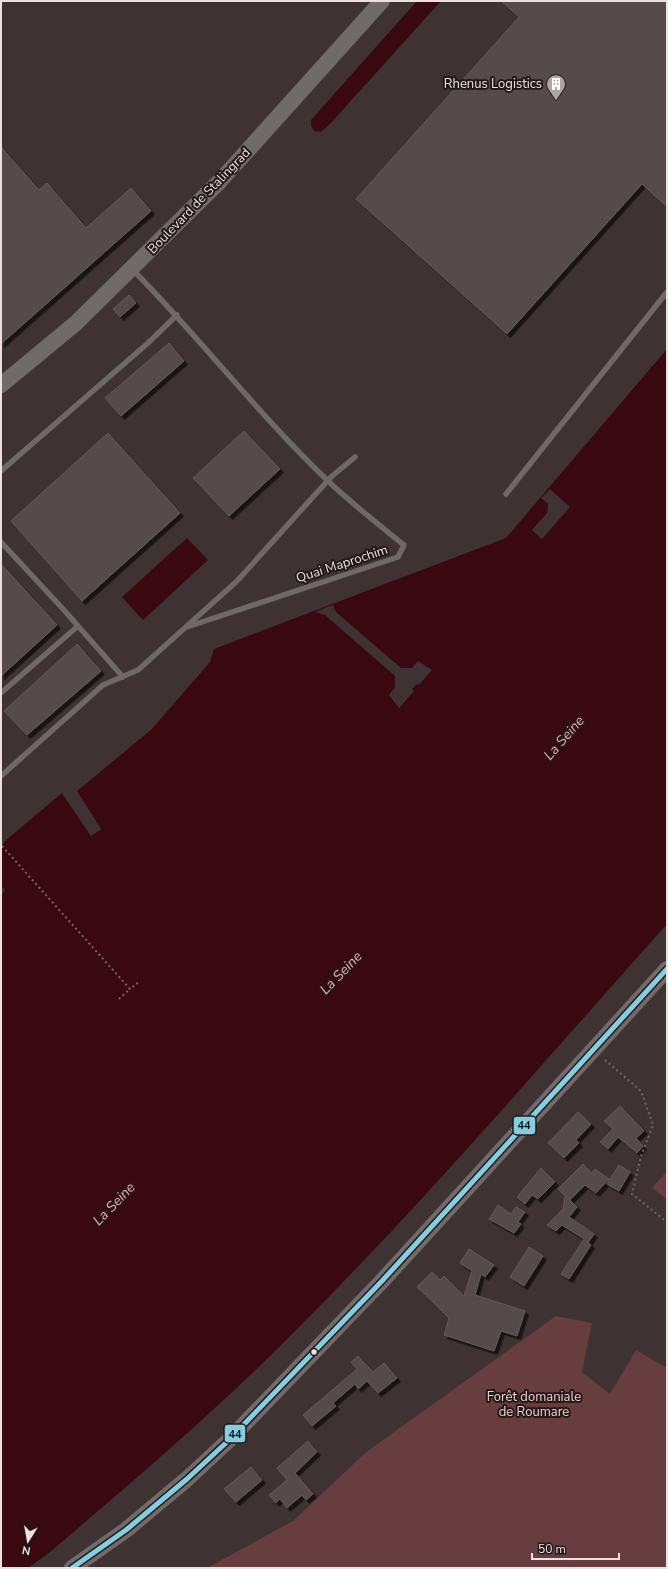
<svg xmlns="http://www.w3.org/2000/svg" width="668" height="1569" font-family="'Nunito Sans',sans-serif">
<defs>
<filter id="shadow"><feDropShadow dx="3.5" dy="3.5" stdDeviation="0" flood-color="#0009"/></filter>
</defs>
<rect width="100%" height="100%" fill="#3e3232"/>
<path fill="#683d3f" d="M 667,1171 L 667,1199 L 652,1188 Z
M 556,1316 L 592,1323 L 582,1372 L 610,1394 L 636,1350 L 667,1368 L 667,1568 L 207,1568 L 293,1521 L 365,1453 Z"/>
<path fill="#3a0810" d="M 417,1 L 441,1 L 329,125 L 321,132 L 314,131 L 311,126 L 311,120 Z
M 667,349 L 667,924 C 548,1057 432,1193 306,1320 C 225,1403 138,1477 50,1552 L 28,1568 L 1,1568 L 1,897 L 5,889 L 1,887 L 1,847 L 5,841 L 62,793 L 91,836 L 101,829 L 77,791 L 152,729 L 210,662 L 214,649 L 506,538 Z
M 187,538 L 208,560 L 143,620 L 122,597 Z"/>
<path fill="#3e3232" d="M 550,489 L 570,507 L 542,539 L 532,530 L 547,513 L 548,504 L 541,498 Z
M 333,605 L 336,612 L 401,668 L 412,668 L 418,661 L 432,670 L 419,685 L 417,684 L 412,689 L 414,691 L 399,708 L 389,695 L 395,687 L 395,676 L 325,615 L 315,612 Z
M 76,790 L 101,829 L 91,836 L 62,793 L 63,792 L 91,833 L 99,828 L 75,792 Z"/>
<path fill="#564c4c" stroke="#635959" filter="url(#shadow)" d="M 501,1 L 667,1 L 667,207 L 642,184 L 507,334 L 356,199 L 519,17 Z
M 1,147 L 39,190 L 47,183 L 86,228 L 131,188 L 151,211 L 1,344 Z
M 129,295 L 136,303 L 120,317 L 113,309 Z
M 169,343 L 184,361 L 121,416 L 105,398 Z
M 244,431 L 280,469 L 229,516 L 193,478 Z
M 108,433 L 180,513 L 82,601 L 11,521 Z
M 1,564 L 57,625 L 1,676 Z
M 77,644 L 101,671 L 27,735 L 4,711 Z
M 620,1106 L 644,1131 L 636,1138 L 643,1146 L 637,1153 L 618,1137 L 608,1149 L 600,1142 L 613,1129 L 604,1121 Z
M 578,1112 L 591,1124 L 576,1140 L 579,1143 L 564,1158 L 548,1143 Z
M 583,1164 L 592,1173 L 595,1169 L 609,1179 L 596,1193 L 585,1185 L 570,1200 L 577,1207 L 569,1217 L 594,1234 L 588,1243 L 586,1241 L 591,1245 L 569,1279 L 561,1274 L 584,1239 L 562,1225 L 556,1231 L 547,1225 L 563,1209 L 565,1196 L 558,1189 Z
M 619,1165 L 630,1172 L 619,1191 L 607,1184 Z
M 541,1168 L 555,1182 L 538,1199 L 532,1195 L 525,1204 L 517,1197 Z
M 498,1205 L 511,1214 L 516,1207 L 525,1212 L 518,1222 L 521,1224 L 514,1233 L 489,1219 Z
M 529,1247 L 543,1256 L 524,1286 L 510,1277 Z
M 469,1249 L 494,1265 L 485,1277 L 481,1274 L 475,1295 L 525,1311 L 517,1336 L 501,1331 L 494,1351 L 444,1335 L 449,1318 L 417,1287 L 432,1272 L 440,1280 L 444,1276 L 464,1296 L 472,1271 L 460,1263 Z
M 358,1356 L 373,1372 L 384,1363 L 397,1378 L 378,1393 L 367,1381 L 358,1389 L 355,1384 L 333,1403 L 336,1406 L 312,1426 L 303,1415 L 357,1369 L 351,1362 Z
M 308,1441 L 317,1452 L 295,1473 L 313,1494 L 306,1500 L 302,1495 L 287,1508 L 280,1499 L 276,1503 L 269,1495 L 287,1480 L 277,1468 Z
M 251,1467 L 262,1480 L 236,1502 L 224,1489 Z"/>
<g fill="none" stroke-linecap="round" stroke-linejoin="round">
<path stroke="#6e6868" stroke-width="2" stroke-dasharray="2 3" stroke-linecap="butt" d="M 2,846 L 130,989 L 140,981
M 119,999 L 130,989
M 605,1060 L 641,1091 L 653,1125 L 641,1156 L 632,1194 L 667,1222"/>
<path stroke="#6e6868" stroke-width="5.5" d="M 133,270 C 200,338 258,414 327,480 C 351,503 378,524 404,545 L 398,557 L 187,627
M 1,471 L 148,343 L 177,315
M 506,494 L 667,292
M 1,542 L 63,609 L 123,677
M 2,692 L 78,626
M 1,776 L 103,685 L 138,670 L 237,581 L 331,477 L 355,457"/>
<path stroke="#716a6a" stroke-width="16" d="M 1,385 L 76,323 L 220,181 L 382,1
M 72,1568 L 126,1530 L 187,1479 L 228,1441 L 382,1281 L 667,969"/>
<g stroke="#231919" stroke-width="8">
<path id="bus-1" d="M 72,1568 L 126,1530 L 187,1479 L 228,1441 L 382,1281 L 667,969"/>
</g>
<use href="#bus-1" stroke="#85cee2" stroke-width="5"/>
</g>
<defs>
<g id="building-pin" transform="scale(1)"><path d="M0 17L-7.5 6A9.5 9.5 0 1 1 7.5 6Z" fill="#b1a3a3" stroke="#231919"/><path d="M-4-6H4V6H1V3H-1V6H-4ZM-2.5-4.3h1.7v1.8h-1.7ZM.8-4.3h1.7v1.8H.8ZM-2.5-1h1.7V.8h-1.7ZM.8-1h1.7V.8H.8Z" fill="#fff"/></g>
</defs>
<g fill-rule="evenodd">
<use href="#building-pin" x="556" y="84"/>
</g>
<circle fill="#efe0e0" stroke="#231919" stroke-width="1.5" cx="314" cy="1352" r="3.5"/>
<g text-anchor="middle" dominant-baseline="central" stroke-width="4" stroke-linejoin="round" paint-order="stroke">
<g font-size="13" fill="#efe0e0" stroke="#231919" text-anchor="end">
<text x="542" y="84">Rhenus Logistics</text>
</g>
<g font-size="13" fill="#efe0e0" stroke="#231919">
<text transform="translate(199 201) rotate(-46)">Boulevard de Stalingrad</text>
<text transform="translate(342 564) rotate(-18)">Quai Maprochim</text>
</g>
<g font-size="13" fill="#f5cdcd" stroke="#231919">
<text x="534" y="1397">Forêt domaniale<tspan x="534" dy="15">de Roumare</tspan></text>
</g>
<g font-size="14" font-style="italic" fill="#f5a9aa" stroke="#231919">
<text transform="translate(564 738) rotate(-49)">La Seine</text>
<text transform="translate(341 973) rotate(-46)">La Seine</text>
<text transform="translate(114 1204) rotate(-46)">La Seine</text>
</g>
</g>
<g stroke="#231919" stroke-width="1.5">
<rect x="513" y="1116" width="23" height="19" rx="4" fill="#85cee2"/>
<rect x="224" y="1424" width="22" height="19" rx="4" fill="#85cee2"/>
</g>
<g font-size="11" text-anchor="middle" font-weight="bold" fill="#111">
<text x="524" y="1129">44</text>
<text x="235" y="1438">44</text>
</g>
<rect width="668" height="1569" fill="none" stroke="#efe0e0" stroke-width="4"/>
<g transform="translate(28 1541) rotate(191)" stroke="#231919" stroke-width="3" paint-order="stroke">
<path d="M0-3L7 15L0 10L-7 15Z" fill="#efe0e0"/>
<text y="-6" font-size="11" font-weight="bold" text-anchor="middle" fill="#efe0e0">N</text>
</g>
<path d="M532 1553v6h87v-6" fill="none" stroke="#efe0e0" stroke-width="2"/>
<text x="538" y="1553" font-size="12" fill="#efe0e0" stroke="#231919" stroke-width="3" paint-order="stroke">50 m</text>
</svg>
